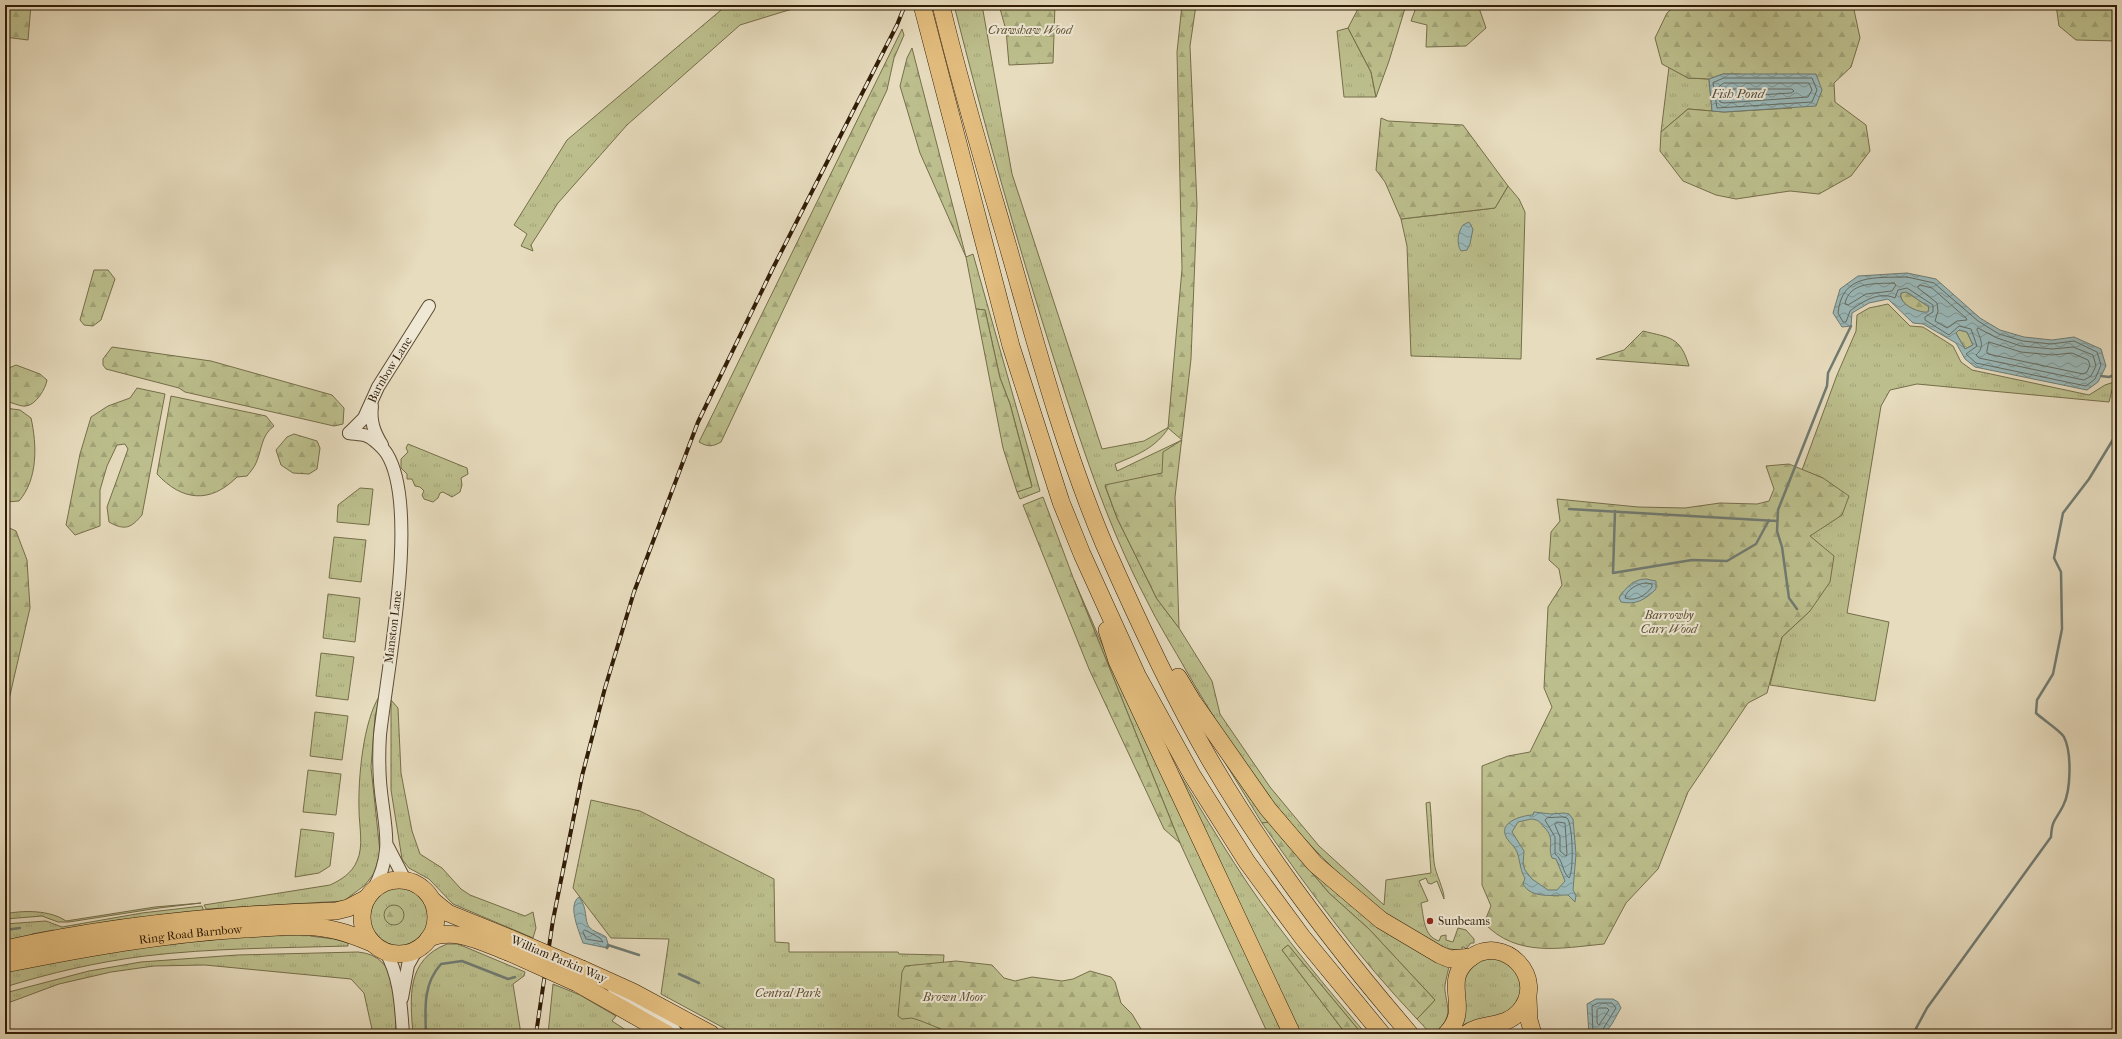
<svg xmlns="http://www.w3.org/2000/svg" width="2122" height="1039" font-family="'IM FELL French Canon',serif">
<defs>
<pattern id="grass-tufts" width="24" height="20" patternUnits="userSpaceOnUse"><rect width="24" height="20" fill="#bcbf8d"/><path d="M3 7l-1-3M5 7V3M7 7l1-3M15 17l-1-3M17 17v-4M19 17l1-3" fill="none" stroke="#a2a478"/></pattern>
<pattern id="forest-firs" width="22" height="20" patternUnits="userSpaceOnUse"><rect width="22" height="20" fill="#bcbf8d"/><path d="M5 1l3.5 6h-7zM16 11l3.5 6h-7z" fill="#a2a478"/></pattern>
<pattern id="water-waves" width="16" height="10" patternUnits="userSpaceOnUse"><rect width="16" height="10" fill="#9ab9ba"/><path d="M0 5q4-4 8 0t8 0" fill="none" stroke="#7e9695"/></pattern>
</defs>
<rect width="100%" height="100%" fill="#e7dcbe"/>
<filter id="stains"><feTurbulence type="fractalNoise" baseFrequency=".005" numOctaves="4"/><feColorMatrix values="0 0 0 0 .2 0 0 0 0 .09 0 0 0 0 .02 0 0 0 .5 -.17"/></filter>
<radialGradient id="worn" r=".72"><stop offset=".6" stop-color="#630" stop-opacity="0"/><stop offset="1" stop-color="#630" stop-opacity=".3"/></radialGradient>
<path fill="url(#grass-tufts)" stroke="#766e4a" d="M 727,5 L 805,5 L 740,25 L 627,125 L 558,203 L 531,245 L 533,251 L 521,246 L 527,234 L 514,225 L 567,140 Z
M 954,5 L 982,5 L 1012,174 L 1102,449 L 1144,441 L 1169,427 C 1156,448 1137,455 1115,464 L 1117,471 L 1182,440 L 1163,473 L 1105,486 L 1117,518 L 1157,599 L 1179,628 L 1212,681 L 1220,714 L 1270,787 L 1319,846 L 1384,905 L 1386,880 L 1431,873 L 1426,803 L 1430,802 C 1432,822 1432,843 1434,862 C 1435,873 1445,891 1444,899 L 1437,881 L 1431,884 L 1428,883 L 1426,878 L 1419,881 L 1428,901 L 1421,903 C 1424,917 1423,936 1439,941 L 1441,936 L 1446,935 L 1446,940 L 1453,942 L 1458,928 L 1466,930 L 1474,939 L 1474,943 L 1471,943 L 1466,949 L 1464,947 L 1462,947 L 1462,950 C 1433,952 1384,913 1362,894 C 1289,833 1234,754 1187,672 C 1173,647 1158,624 1146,599 C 1106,523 1080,440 1054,359 C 1017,242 984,124 954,5 Z
M 1348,28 L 1371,72 L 1376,97 L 1344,97 L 1337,31 Z
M 1669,67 L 1688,78 L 1709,79 L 1712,111 L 1688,109 L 1661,132 Z
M 1508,186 L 1519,199 L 1525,212 L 1521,359 L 1411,356 L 1407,246 L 1401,219 L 1495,208 Z
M 973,254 L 1040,491 L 1020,499 L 1017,492 L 1032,486 L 1010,404 L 1000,378 L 985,310 L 976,309 L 966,257 Z
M 1888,304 L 1910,326 L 1923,327 L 1953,346 L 1961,362 L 1972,370 L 2089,395 L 2105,385 L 2114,382 L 2109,402 L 1917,384 L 1890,390 L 1881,406 L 1847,613 L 1889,622 L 1875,701 L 1770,685 L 1782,637 L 1810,611 L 1810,536 L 1823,526 L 1823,478 L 1802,470 L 1837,375 L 1856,331 L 1857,315 L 1869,308 Z
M 408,444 L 467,468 L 468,474 L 461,478 L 462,485 L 460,492 L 452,497 L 443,492 L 440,493 L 438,498 L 433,502 L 424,499 L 422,495 L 424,491 L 420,487 L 415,486 L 412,479 L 407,479 L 407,474 L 401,468 L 401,459 L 408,452 L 406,448 Z
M 360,488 L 373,489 L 369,525 L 337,522 L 338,505 Z
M 334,537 L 366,540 L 361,582 L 329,578 Z
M 1074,580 L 1112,667 L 1285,1034 L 1268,1034 L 1180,843 Z
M 328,594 L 360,598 L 355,642 L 323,638 Z
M 321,653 L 354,657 L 348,700 L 316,696 Z
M 380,695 L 375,717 L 371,767 L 380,852 L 375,872 L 365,885 L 344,901 L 206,909 L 204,905 L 330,885 C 341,880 352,873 357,861 C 364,846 359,826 359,809 C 358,779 363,721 380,695 Z
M 391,700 L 398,708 L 401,773 L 412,831 L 420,854 L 442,868 L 461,889 L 470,895 L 525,916 L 533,912 L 536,928 L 533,938 L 453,904 L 429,879 L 409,868 L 402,859 L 391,790 Z
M 315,712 L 348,716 L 342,760 L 310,756 Z
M 1146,717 C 1179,773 1212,830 1248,884 C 1284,937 1325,986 1366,1034 L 1362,1034 L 1288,945 L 1282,950 L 1346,1034 L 1298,1034 Z
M 1221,756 L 1313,866 L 1449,963 C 1449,972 1444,982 1445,991 C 1448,1011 1452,1015 1437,1032 L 1435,1029 L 1431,1034 L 1417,1019 L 1435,1000 L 1369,929 L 1329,893 L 1269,822 L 1262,823 Z
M 308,770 L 341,774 L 336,815 L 303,812 Z
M 591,800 L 640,811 L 774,879 L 775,942 L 789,943 L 789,952 L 898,952 L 899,954 L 944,955 L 938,1028 L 951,1033 L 1033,1034 L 735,1034 L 661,994 L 669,939 L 611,938 L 573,888 Z
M 301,829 L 334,833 L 330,866 L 319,873 L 295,877 Z
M 402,885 C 468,902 403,984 372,931 C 358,908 379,886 402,885 Z
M 201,903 L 159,908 L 69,922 L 58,922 L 42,916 L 5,919 L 5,914 C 23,910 50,910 66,921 L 155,907 Z
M 202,906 L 204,912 L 62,933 L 54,930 L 32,934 L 27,939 L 5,944 L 5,924 L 46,921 L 62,927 L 142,913 Z
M 310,931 L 310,936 L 334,939 L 348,943 L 348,946 C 281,948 212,948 145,956 C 97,962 50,973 5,987 L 5,968 L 102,949 Z
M 447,944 L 458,944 L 525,972 L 524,976 L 513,984 L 521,1034 L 413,1034 C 410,997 406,960 447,944 Z
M 358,952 C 401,956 394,1002 396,1034 L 373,1034 L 364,993 L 351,979 L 205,965 L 154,966 L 111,972 L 59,984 L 5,1004 L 5,993 L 89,971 L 141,962 L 237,955 Z
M 1485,957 L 1506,959 L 1520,974 L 1521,995 L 1509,1012 L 1459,1034 L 1450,1034 L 1467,969 Z
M 553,984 L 580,995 L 616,1016 L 612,1021 L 632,1034 L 548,1034 Z"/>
<path fill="url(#forest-firs)" stroke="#766e4a" d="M 5,5 L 31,5 L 28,40 L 5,37 Z
M 999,5 L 1055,5 L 1053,63 L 1009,65 L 1006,30 Z
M 1182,5 L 1196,5 L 1190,46 L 1197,205 L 1191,359 L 1175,497 L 1179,628 L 1157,599 L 1117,518 L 1105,485 L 1162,473 L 1163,452 L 1182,440 L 1168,428 L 1182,269 L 1177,52 Z
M 1360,5 L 1406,5 L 1389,61 L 1376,97 L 1371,72 L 1348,28 Z
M 1417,5 L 1478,5 L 1486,28 L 1466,46 L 1426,47 L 1427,25 L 1411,21 Z
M 1676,5 L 1853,5 L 1860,38 L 1851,67 L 1834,83 L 1835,102 L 1866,125 L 1870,151 L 1851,176 L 1819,194 L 1790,191 L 1736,199 L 1716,195 L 1683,181 L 1660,151 L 1661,132 L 1688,109 L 1724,112 L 1792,108 L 1740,74 L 1723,74 L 1709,79 L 1688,78 L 1662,64 L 1655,38 L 1667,13 Z
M 2056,5 L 2117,5 L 2117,41 L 2076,40 L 2059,26 Z
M 902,29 L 904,35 L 894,58 L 887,90 L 721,442 C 712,447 708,447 699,442 Z
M 912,48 L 966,257 L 920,153 L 900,86 L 907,58 Z
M 1381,118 L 1388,121 L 1463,125 L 1508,186 L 1495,208 L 1401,219 L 1385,182 L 1376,170 Z
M 94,270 L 108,270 L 115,279 L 101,320 L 93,326 L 84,325 L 80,320 Z
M 1906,291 L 1929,307 L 1928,313 C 1918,313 1898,304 1901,293 Z
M 976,309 L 985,310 L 1000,378 L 1010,404 L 1032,487 L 1017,492 L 1003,448 Z
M 1959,330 L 1967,332 L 1973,345 L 1965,349 L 1956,333 Z
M 1643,331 C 1670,338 1680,336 1689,366 L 1596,359 L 1624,350 Z
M 112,347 L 211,361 L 332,395 L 344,408 L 343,424 L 334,426 L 185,392 L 179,388 L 106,369 L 103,365 L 103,359 Z
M 16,365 L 40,374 L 47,380 C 46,388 36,405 26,406 C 21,407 11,402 5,401 L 5,386 L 9,368 Z
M 137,388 L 165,394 L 142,515 C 131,528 125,531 109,522 L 107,507 L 128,449 L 125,444 L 117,445 L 107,466 L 100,490 L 100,526 L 75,535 L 66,525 L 80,454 L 91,417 L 108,406 L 130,398 Z
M 171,396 L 266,416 L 274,426 C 261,435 262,450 256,463 C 254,468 250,472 247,476 L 237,477 C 210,504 182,501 157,474 Z
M 5,408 L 20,410 L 31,418 C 37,445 38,479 19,501 L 6,502 Z
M 294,434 L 317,441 L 320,448 L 317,469 L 309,474 L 293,473 L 281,465 L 276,450 L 287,437 Z
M 1789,464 L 1823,478 L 1849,496 L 1842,515 L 1810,536 L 1834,556 L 1830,582 L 1810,611 L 1782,637 L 1767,693 L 1748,703 L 1688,792 L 1658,869 L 1626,903 L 1604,944 C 1561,948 1517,958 1484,923 L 1491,906 L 1482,885 L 1482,766 L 1508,756 L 1530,752 L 1552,707 L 1544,688 L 1548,607 L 1562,585 L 1559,569 L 1549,560 L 1551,532 L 1560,521 L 1557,499 L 1638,507 L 1685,508 L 1720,503 L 1757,504 L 1769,501 L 1774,489 L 1766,466 Z
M 1043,497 L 1074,580 L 1180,843 L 1164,829 L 1089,669 L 1023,505 Z
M 5,526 L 16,531 L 27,560 L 30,608 L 5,717 Z
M 1269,822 L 1329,893 L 1369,929 L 1435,1000 L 1417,1019 C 1359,958 1310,892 1262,823 Z
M384 915a10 10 0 1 1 20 0a10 10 0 1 1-20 0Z
M 1288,945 L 1362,1034 L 1346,1034 L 1282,950 Z
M 956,961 L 992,965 L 1004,978 L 1015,981 L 1032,977 L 1062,981 L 1073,979 L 1090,971 L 1111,977 L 1115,982 L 1121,1003 L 1132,1014 L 1144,1034 L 951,1033 L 921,1021 L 912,1018 L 902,1019 L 898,1016 L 902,972 L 905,966 Z"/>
<path fill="url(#water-waves)" stroke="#707b72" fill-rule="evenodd" d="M 1723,74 L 1816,74 L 1822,90 L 1816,106 L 1724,112 L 1712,111 L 1709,79 Z
M 1469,222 L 1473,229 L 1470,244 L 1467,250 L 1461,251 C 1456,243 1458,232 1463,225 Z
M 1907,273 L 1936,279 L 1980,318 L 2000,330 L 2024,337 L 2052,340 L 2074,337 L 2101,349 L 2106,366 L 2098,382 L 2087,390 L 1975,367 L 1965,359 L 1956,343 L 1923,324 L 1913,323 L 1888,299 L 1869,303 L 1852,313 L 1851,326 L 1842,327 L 1833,313 L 1840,289 L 1858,276 ZM 1906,292 L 1929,307 L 1928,312 C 1918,313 1898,304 1901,293 ZM 1959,330 L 1967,332 L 1973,345 L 1965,349 L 1956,333 Z
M 1646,579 L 1656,581 L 1656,589 C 1645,600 1636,605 1621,602 L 1619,598 C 1626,587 1634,579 1646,579 Z
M 1534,812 L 1551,814 L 1564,813 L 1569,814 L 1573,819 L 1576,854 L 1573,890 L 1576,895 L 1575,902 L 1568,895 C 1554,895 1531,899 1523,884 L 1525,878 C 1521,873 1520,862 1518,855 C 1516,846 1507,842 1505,834 C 1501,821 1524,815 1533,815 ZM 1531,819 C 1540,820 1539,822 1544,827 C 1556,839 1547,846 1552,858 L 1556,859 L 1565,881 L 1557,890 L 1548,890 L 1532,879 L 1525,870 L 1523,864 L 1524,851 L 1512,832 L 1518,822 Z
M 579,897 C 588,908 584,920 589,927 C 593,932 601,933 606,937 L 609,947 L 607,948 L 583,943 C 579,931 567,905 579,897 Z
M 1596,999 L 1613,999 L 1618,1002 L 1621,1008 C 1610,1026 1611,1034 1589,1034 L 1587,1004 Z"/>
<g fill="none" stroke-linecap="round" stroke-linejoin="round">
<path stroke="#666b60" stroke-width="1" d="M 1724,78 L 1812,78 L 1817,90 L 1812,102 L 1717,108 L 1713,83 Z
M 1724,83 L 1809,83 L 1812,90 L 1808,97 L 1724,103 L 1720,102 L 1719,87 Z
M 1727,89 L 1792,89 L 1794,91 L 1791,93 L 1727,97 L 1725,91 Z
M 1907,277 L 1934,283 L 1978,321 L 1999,334 L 2023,341 L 2051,344 L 2074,341 L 2097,352 L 2101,365 L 2095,379 L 2086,386 L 1976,363 L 1966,354 L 1977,346 L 1971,329 L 1959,326 L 1949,335 L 1925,320 L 1925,317 L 1933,312 L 1933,305 L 1907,288 L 1898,290 L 1895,298 C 1879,291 1863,301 1850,311 L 1846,322 L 1843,322 L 1838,313 C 1842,273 1875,278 1907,277 Z
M 1894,283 L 1896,285 L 1892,291 L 1866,294 L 1848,305 L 1845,304 C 1849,281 1876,284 1894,283 Z
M 1920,285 L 1932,288 L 1966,318 L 1967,320 L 1957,321 L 1947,328 L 1935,321 L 1938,311 L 1937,303 L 1918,288 Z
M 1978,328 L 1997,338 L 2021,346 L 2052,349 L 2073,347 L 2093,355 L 2096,366 L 2091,376 L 2084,380 L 1979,358 L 1976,355 C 1985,347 1981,340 1977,330 Z
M 1989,342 L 2021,352 L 2052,355 L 2072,353 L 2088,360 L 2090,365 L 2087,372 L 2083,374 L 1988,354 L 1987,352 Z
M 1646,583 L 1652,584 L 1652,587 C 1646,595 1636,602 1625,598 C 1626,590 1638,583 1646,583 Z
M 1563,817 L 1567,818 C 1573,824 1574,871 1569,878 C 1562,872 1563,859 1555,854 L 1555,837 L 1545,820 L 1547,818 Z
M 1557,822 L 1565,823 L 1567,854 L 1566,856 L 1560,851 L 1560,837 L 1555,825 Z
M 585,930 L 600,938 L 603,942 L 586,939 L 583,932 Z
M 1599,1008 L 1607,1008 L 1609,1010 L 1599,1025 L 1597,1023 L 1597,1010 Z
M 1593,1034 L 1592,1006 L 1598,1003 L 1612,1003 L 1616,1008 L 1600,1034"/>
<path stroke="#707b72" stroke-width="2.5" d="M 2101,376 L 2109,377 L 2117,374
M 1569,509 L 1777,521
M 1615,511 L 1613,573 L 1692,560 L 1727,561 L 1756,544 L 1769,520
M 1797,609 L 1789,598 L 1782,547 L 1777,531 L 1778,510 L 1827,386 L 1828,373 L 1851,326
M 5,930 L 20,928
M 607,948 L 608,945 L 639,955
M 679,974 L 699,983
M 426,1034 C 425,1008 423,984 441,964 L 462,961 L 508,979 L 515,977
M 1913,1034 L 1927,1008 L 2051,837 C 2052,819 2056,820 2063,806 C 2071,791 2072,753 2064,737 C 2061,731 2042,719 2036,713 L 2037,700 L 2053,674 L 2062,629 L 2061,572 L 2054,558 L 2063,513 L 2089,479 L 2117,433"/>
<g stroke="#5e4d34" stroke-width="14">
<g id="minor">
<path d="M 372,406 C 370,421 374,432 382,445"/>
<path d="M 349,433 C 355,434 362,434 367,436 C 373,438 384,449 387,454 C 420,508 387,670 380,735 C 379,750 379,766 380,781 C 383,824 396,849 373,890"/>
<path id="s1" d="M 349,433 L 364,418 L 378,387 L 429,306"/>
<path d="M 388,847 L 405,880"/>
<path d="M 385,951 C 400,975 401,1006 403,1034"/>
<path d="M 610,983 L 620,996 L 669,1022 L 676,1033"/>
<path d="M 402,998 L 408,965 L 417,949"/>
</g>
</g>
<g stroke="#311d06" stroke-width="18">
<g id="highway">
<path d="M 922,5 L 1011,346 L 1061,502 L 1082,554 L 1137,675 L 1192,775 L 1247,862 L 1303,938 L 1382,1034"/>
<path d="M 941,5 C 960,85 984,164 1007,243 C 1036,344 1063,447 1104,544 C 1136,617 1170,691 1210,760 C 1267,858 1336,948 1410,1034"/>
<path d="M 1107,630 L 1117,661 L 1292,1034"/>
<path d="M 1178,677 L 1193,702 L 1268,809 L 1315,864 L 1381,920 L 1440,955 L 1450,959 L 1472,957"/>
<circle cx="399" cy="917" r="37"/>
<path d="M 432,900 L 448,913 L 512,939"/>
<path d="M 429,938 C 456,927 483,943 508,952"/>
<path d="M 5,949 C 114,925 224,914 336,911 L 348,908 L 367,898"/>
<path id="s2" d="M 5,964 C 85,948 163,934 244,929 C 270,928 297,924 323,928 C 341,930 358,937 374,944"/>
<path d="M 582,969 L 633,992 L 711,1034"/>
<path d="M 577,983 L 667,1034"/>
<path d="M 1528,998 L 1529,1020 L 1533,1034"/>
<path d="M 1446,1034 C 1473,1008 1440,983 1469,959 C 1503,931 1549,979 1519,1012 C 1505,1028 1482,1022 1466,1034"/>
</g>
</g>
<use href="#minor" stroke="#efe8d5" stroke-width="12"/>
<use href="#highway" stroke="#e4be7f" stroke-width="17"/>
<g stroke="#311d06" stroke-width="4">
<path id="rail" d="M 536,1034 L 553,920 L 582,776 L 605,688 L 634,592 L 698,422 L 773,268 L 897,25 L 905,5"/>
</g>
<use href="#rail" stroke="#efe8d5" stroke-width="2.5" stroke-dasharray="8" stroke-linecap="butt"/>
<g stroke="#311d06" stroke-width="18" stroke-linecap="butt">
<path id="highway-bridge" d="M 512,939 L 582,969
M 508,952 L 577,983"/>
</g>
<use href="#highway-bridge" stroke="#e4be7f" stroke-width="17"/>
</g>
<circle fill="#8f2418" stroke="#efe8d5" stroke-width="1.5" cx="1430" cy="921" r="4"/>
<g text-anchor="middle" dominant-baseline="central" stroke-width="4" stroke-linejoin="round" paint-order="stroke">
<g font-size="12" font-style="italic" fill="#5b4e2e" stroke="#efe8d5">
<text x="1030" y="30">Crawshaw Wood</text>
<text x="1669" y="615">Barrowby<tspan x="1669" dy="14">Carr Wood</tspan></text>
<text x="788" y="993">Central Park</text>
<text x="954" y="997">Brown Moor</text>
</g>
<g font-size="12" fill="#311d06" stroke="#efe8d5">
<text stroke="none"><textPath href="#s1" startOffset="76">Barnbow Lane</textPath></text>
<text transform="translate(393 627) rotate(-83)">Manston Lane</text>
<text stroke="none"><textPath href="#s2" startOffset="188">Ring Road Barnbow</textPath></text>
<text transform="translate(559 959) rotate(23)">William Parkin Way</text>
</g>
<g font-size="12" fill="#311d06" stroke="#efe8d5" text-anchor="start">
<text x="1438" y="921">Sunbeams</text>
</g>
<g font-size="13" font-style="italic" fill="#504c3c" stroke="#efe8d5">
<text x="1738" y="93">Fish Pond</text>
</g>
</g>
<rect width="2122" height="1039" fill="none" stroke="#e7dcbe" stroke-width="20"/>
<rect x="6" y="6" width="2110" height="1027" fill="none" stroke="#311d06" stroke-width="2"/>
<rect x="10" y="10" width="2102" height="1019" fill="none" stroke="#311d06"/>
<rect width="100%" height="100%" filter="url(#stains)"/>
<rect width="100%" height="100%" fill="url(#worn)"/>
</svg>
